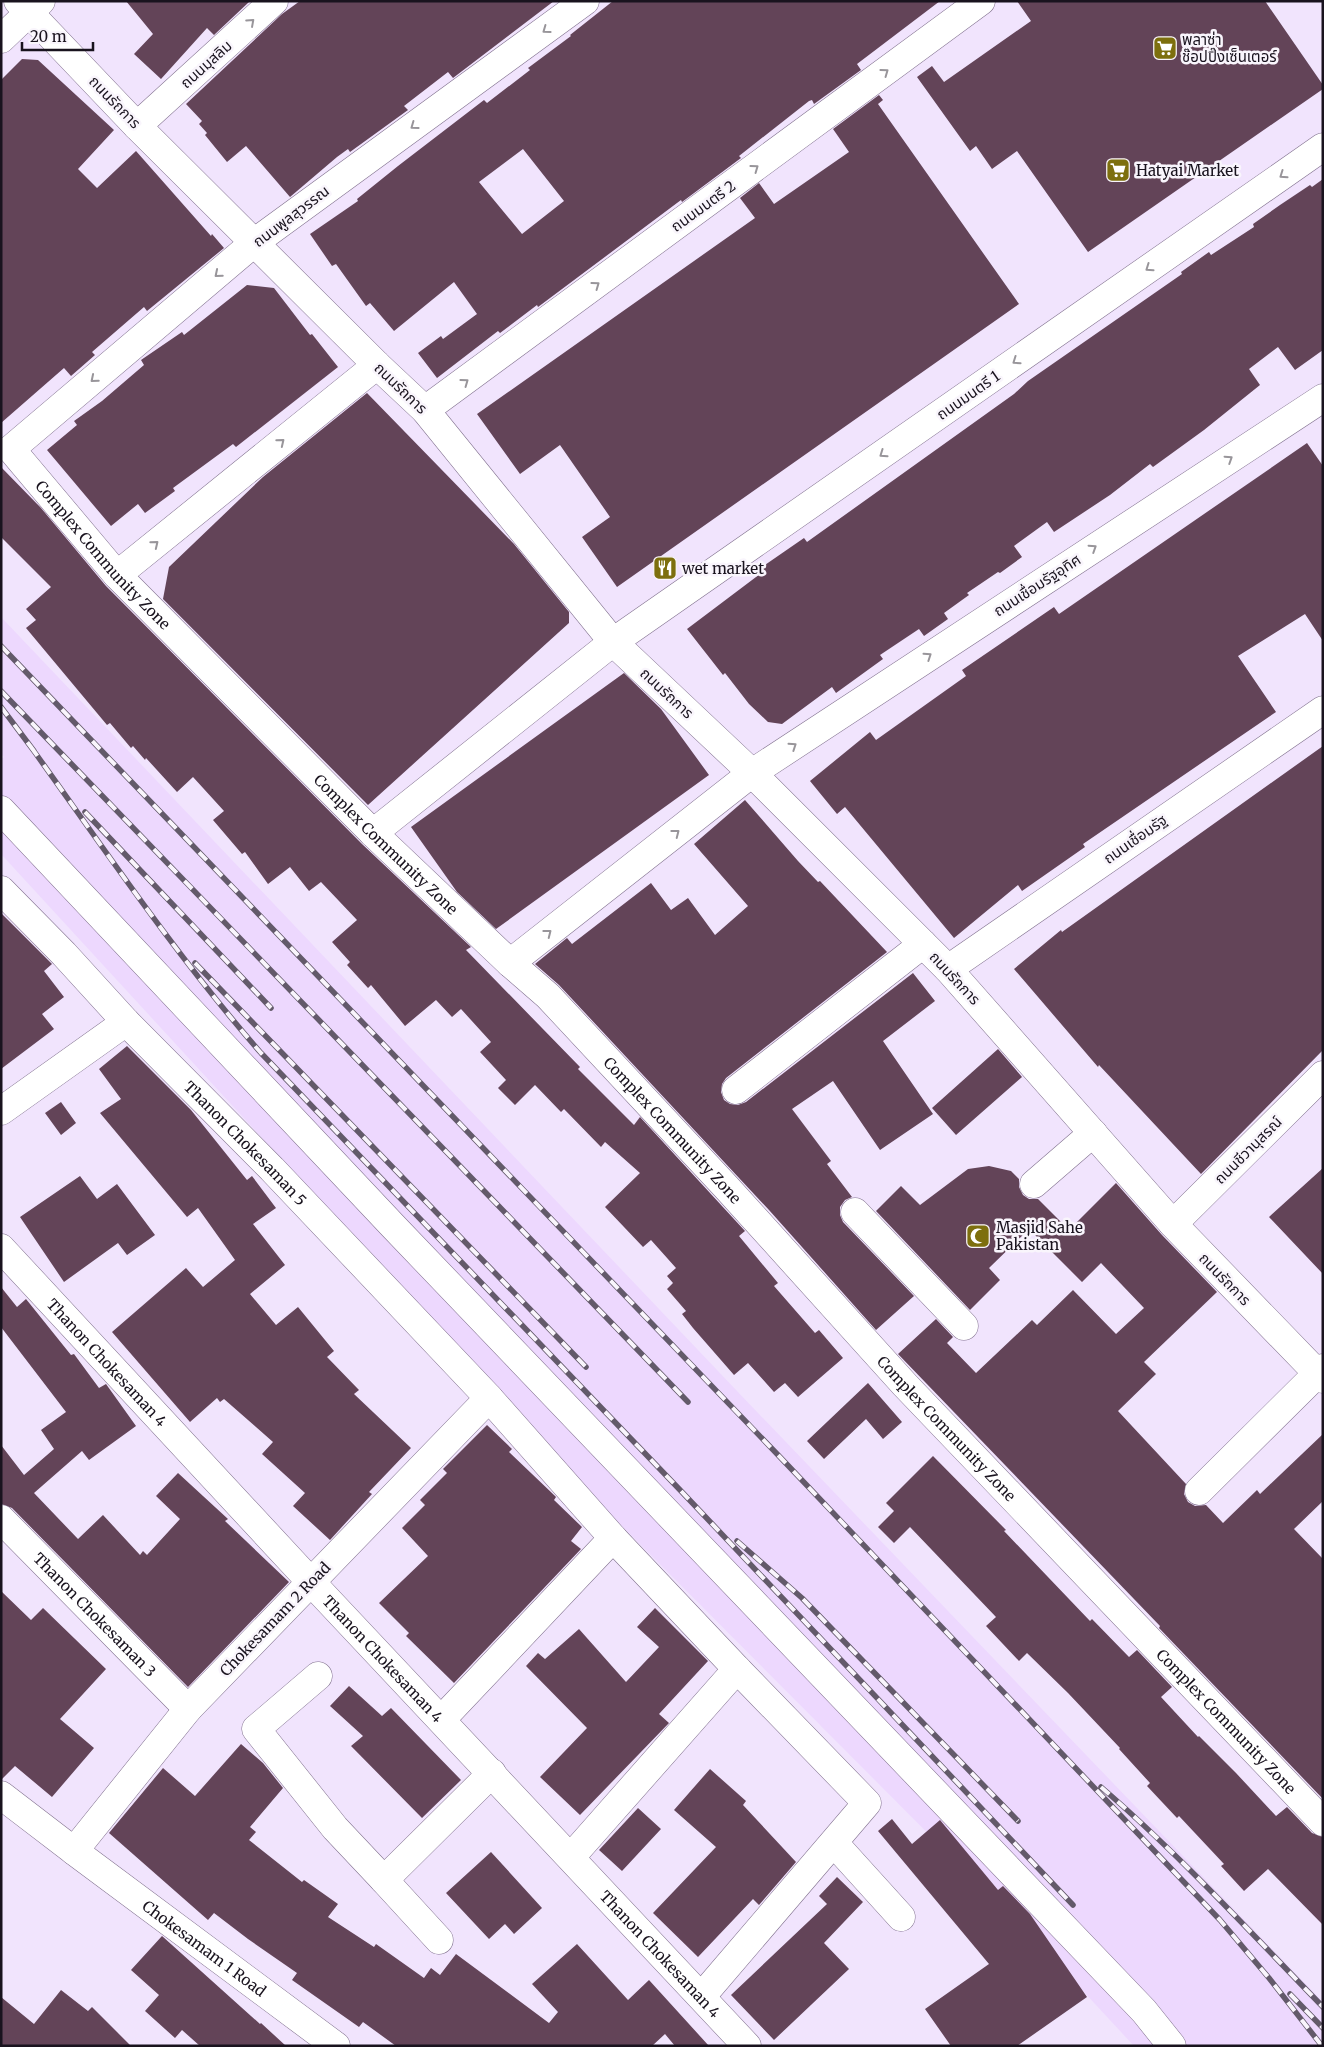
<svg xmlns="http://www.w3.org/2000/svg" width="1324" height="2047" font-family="Merriweather,'Noto Sans Thai',serif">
<rect width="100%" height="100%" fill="#f1e4fd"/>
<path fill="#edd8fe" d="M 1,617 L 737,1391 L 1323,2002 L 1323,2046 L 1134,2046 L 1058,1964 L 583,1487 L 1,854 L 1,759 L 4,757 L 1,754 Z"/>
<path fill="#634458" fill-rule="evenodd" d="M 126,1 L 248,1 L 249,2 L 214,35 L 207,28 L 161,79 L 134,54 L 153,34 Z
M 300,1 L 554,1 L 453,78 L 448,72 L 404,106 L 408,110 L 350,152 L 348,149 L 337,157 L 290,197 L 246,146 L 227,162 L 205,135 L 207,133 L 199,124 L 202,121 L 186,104 L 282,14 Z
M 613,1 L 940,1 L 857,64 L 861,70 L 814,104 L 812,100 L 809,101 L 739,156 L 741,158 L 682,202 L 681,200 L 538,307 L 537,305 L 500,333 L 498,331 L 437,378 L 418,353 L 441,336 L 443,339 L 477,314 L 454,282 L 394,331 L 370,303 L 366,306 L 336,264 L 332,266 L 310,234 L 358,201 L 357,199 L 398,166 L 484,100 L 487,103 L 530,70 L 528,68 L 571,36 L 570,35 ZM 523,149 L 564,201 L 522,234 L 479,182 Z
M 1017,1 L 1265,1 L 1323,85 L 1323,89 L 1088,252 L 1017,151 L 992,169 L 976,146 L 970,151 L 917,77 L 932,66 L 944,82 L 1031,21 Z
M 22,59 L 38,60 L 114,130 L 78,169 L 97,188 L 136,151 L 211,236 L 212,234 L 224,248 L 147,311 L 144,307 L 92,352 L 95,355 L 71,376 L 64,368 L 1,423 L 1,80 Z
M 879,95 L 883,100 L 878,104 L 1019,304 L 617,587 L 582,537 L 610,517 L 560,445 L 520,474 L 477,414 L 755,218 L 740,198 L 759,183 L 774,204 L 849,152 L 833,129 Z
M 1323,179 L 1323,350 L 1295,370 L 1278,347 L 1249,369 L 1260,385 L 1204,430 L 1153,467 L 1150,464 L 1110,495 L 1054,532 L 1047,522 L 1014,546 L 1022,557 L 1000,573 L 998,572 L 967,593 L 969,595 L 944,613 L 948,619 L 924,636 L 919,629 L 880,655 L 883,659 L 836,693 L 832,687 L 782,724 L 768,722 L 749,704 L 725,673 L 723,675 L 687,629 L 764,571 L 762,567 L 804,538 L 807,542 L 1014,394 L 1028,381 L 1182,274 L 1181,272 L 1209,252 L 1211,255 L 1254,227 L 1253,224 L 1280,205 L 1310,185 L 1312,187 Z
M 247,285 L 274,288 L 310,335 L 312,334 L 338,367 L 236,447 L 233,444 L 173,488 L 175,491 L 145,513 L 138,504 L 111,526 L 47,450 L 77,425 L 74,421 L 102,401 L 144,365 L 141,360 L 182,332 L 184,335 Z
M 367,393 L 514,544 L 569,612 L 569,623 L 368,805 L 163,599 L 169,567 L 263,477 Z
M 1307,443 L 1323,466 L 1323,641 L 1305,614 L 1238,656 L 1276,712 L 1083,844 L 1085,847 L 1022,891 L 1018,885 L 954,938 L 845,807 L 837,814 L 810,781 L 870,732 L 876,740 L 966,676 L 962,670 L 1054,607 L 1059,614 Z
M 1,467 L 41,508 L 106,586 L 362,844 L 471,947 L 466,950 L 580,1067 L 578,1069 L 634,1125 L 640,1117 L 745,1231 L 739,1236 L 778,1283 L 774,1286 L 815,1333 L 819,1330 L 843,1358 L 798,1397 L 785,1383 L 774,1392 L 748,1363 L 734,1375 L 693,1328 L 682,1314 L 686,1311 L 667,1289 L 673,1283 L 667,1276 L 676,1268 L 651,1240 L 643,1247 L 605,1207 L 640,1173 L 605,1142 L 601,1147 L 564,1109 L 561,1112 L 535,1085 L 515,1105 L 498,1088 L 506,1080 L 480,1052 L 491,1042 L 461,1009 L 452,1017 L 436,1000 L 405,1026 L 371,985 L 368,988 L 347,965 L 350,962 L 332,942 L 357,920 L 321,882 L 309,891 L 290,867 L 268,884 L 245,852 L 242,854 L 213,820 L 224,811 L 193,777 L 177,792 L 146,758 L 145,760 L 133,746 L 131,748 L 110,723 L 107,725 L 26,628 L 36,620 L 26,609 L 51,587 L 1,537 Z
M 624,673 L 661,709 L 709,775 L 496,929 L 457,892 L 411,827 Z
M 1323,746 L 1323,1050 L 1201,1174 L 1099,1065 L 1098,1067 L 1014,969 L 1061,930 L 1062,932 Z
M 745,800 L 798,861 L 818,882 L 820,881 L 887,952 L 726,1078 L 722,1084 L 721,1092 L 724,1100 L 730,1104 L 738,1105 L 746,1102 L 913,973 L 935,1001 L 883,1041 L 933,1114 L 880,1150 L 833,1081 L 792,1109 L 831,1161 L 827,1164 L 852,1197 L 845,1200 L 840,1207 L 840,1215 L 843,1222 L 914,1296 L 876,1330 L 769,1210 L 559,985 L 535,964 L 567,938 L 572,944 L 651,883 L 671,910 L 688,898 L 715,935 L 748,906 L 694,844 Z
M 1,913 L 52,964 L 44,971 L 64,997 L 42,1014 L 54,1029 L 1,1069 Z
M 127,1046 L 191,1110 L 247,1180 L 252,1176 L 276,1208 L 253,1224 L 285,1265 L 250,1294 L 276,1325 L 298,1307 L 334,1351 L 327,1357 L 359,1390 L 354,1394 L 411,1448 L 369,1492 L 372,1494 L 330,1540 L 293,1506 L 305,1493 L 262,1454 L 273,1442 L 224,1399 L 220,1402 L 217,1398 L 190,1422 L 112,1332 L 186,1268 L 203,1287 L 235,1260 L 198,1208 L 187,1217 L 100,1113 L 121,1099 L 99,1069 Z
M 998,1049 L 1022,1077 L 956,1135 L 932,1108 Z
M 61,1102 L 76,1123 L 61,1135 L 45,1113 Z
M 989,1166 L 1011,1171 L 1019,1179 L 1019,1187 L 1023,1195 L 1029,1199 L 1038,1199 L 1069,1230 L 1116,1183 L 1162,1235 L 1217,1292 L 1144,1362 L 1156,1374 L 1118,1411 L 1186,1484 L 1184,1494 L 1188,1502 L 1195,1506 L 1206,1505 L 1223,1523 L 1257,1490 L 1260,1494 L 1323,1434 L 1323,1501 L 1294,1529 L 1323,1559 L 1323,1799 L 1159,1628 L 1160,1626 L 898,1354 L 936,1319 L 953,1337 L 947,1343 L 976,1373 L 1032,1320 L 1037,1325 L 1073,1290 L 1116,1334 L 1144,1308 L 1101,1263 L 1082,1282 L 1029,1229 L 989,1268 L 1000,1280 L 970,1310 L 876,1211 L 901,1186 L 920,1205 L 968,1169 Z
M 1323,1168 L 1323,1274 L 1269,1217 Z
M 80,1176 L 97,1199 L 117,1184 L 155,1235 L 127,1255 L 118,1243 L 64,1282 L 20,1217 Z
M 1,1287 L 17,1307 L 26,1299 L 71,1355 L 74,1354 L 99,1388 L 106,1384 L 136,1426 L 89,1460 L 82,1451 L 34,1493 L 78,1539 L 103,1515 L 140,1555 L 143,1551 L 147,1555 L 180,1519 L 156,1496 L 178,1473 L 228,1519 L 225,1521 L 289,1582 L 188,1687 L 12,1508 L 1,1504 L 1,1445 L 24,1475 L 54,1449 L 41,1430 L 66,1412 L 1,1327 Z
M 868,1383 L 902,1422 L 883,1439 L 866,1419 L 824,1459 L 807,1441 Z
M 487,1425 L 512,1449 L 509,1452 L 554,1495 L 556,1497 L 554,1500 L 582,1527 L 571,1541 L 581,1549 L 454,1683 L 406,1636 L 409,1633 L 379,1603 L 428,1556 L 402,1528 L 425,1505 L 420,1500 L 447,1473 L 443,1469 Z
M 933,1456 L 1006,1530 L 1004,1531 L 1090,1621 L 1092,1619 L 1129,1657 L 1137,1650 L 1172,1687 L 1161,1697 L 1198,1737 L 1199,1736 L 1236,1773 L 1276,1816 L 1287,1807 L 1312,1833 L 1323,1837 L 1323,1925 L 1268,1869 L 1244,1891 L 1221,1866 L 1224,1864 L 1179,1816 L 1177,1818 L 1147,1786 L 1150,1783 L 1119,1749 L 1120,1748 L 1068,1693 L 1027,1653 L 1019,1661 L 986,1626 L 996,1617 L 910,1527 L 894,1543 L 878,1527 L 894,1511 L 886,1503 Z
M 1,1591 L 31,1620 L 43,1608 L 106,1669 L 60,1719 L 94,1748 L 52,1797 L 15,1766 L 1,1780 Z
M 655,1608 L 708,1661 L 659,1714 L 669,1723 L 580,1815 L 540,1777 L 587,1728 L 526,1666 L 538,1653 L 545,1659 L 579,1629 L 626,1682 L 659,1647 L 637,1627 Z
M 349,1686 L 382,1716 L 391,1708 L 461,1780 L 422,1818 L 351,1746 L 363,1736 L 330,1706 Z
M 241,1744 L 263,1763 L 283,1788 L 250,1827 L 256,1832 L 249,1840 L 302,1882 L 304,1880 L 338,1904 L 328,1917 L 374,1947 L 376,1944 L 424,1978 L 431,1968 L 440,1975 L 456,1954 L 549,2023 L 558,2012 L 532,1984 L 577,1944 L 628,2000 L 649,1980 L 709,2046 L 675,2046 L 665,2034 L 652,2046 L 396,2046 L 363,2022 L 359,2027 L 292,1980 L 297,1973 L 248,1939 L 214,1913 L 208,1920 L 109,1833 L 163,1768 L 195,1796 Z
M 710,1769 L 746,1801 L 743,1805 L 796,1862 L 759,1905 L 753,1899 L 698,1957 L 653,1913 L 716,1847 L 674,1810 Z
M 638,1808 L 661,1829 L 622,1871 L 599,1850 Z
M 892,1819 L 912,1844 L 940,1820 L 998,1890 L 1003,1886 L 1030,1914 L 1087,1997 L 1017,2046 L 951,2046 L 925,2009 L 989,1964 L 878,1831 Z
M 491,1852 L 542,1908 L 514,1934 L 505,1924 L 489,1939 L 446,1893 Z
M 837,1877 L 863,1902 L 824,1943 L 849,1969 L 774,2040 L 731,1995 L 827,1904 L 819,1896 Z
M 162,1936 L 260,2024 L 261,2023 L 286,2046 L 200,2046 L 182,2030 L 175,2038 L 145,2011 L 159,1995 L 131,1970 Z
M 61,1990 L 88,2011 L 92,2007 L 131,2046 L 1,2046 L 1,1997 L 34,2024 Z"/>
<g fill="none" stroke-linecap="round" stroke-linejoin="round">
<g stroke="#82728f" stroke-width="29">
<g id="minor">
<path id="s1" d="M 585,1 L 255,242 L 11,449 L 117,575 L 373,833 L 510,963 L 548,996 L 727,1188 L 905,1385 L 1323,1822"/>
<path d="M 137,126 L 274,1"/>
<path d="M 425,410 L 981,1"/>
<path d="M 117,575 L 377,365"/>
<path d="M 1,810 L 393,1226 L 1144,2011 L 1172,2046"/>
<path d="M 373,833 L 613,642 L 1323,147"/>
<path d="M 510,963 L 752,773 L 1323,398"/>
<path d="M 948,969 L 1323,710"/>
<path d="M 736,1090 L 923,944"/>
<path d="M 1,1111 L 126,1022"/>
<path d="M 1034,1184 L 1093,1133"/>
<path d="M 855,1212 L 964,1326"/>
<path d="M 1173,1224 L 1323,1075"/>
<path id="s2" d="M 1,1248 L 311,1582 L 747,2046"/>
<path d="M 489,1398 L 613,1538 L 737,1669 L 867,1803 L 702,1996"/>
<path d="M 1199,1491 L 1323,1368"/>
<path id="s3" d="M 1,1519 L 188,1709"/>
<path d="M 318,1676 L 256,1729 L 335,1828 L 384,1880"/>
<path d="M 442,1719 L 613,1538"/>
<path d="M 1,1795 L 74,1851"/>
<path d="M 834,1843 L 901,1917"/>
<path d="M 571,1857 L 737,1669"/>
<path d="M 439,1940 L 384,1880 L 492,1773"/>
</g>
</g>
<g stroke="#82728f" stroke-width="29">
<g id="tertiary">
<path d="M 18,1 L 137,126 L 377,365 L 425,410 L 613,642 L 752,773 L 948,969 L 1173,1224 L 1323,1379"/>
<path d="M 1,39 L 41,1"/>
<path id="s4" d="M 1,890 L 64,954 L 126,1022 L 272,1169 L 489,1398 L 188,1709 L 74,1851 L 336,2046"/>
</g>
</g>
<use href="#minor" stroke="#fff" stroke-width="28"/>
<use href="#tertiary" stroke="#fff" stroke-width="28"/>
<g stroke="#635a6a" stroke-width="5.5">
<path id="rail" d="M 1,646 L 779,1456 L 1220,1920 L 1269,1978 L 1322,2046
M 1,691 L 688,1402
M 1,707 L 34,751
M 31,747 C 105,850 177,957 261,1053 L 681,1491 L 1073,1905
M 85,812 L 271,1008
M 195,963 L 586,1367
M 737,1541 L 802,1598 L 1018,1821
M 1101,1787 C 1180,1855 1250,1932 1323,2007
M 1290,1994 L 1323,2028"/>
</g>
<use href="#rail" stroke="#f9f5fc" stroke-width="4" stroke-dasharray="11" stroke-linecap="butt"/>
</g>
<defs><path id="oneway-chevron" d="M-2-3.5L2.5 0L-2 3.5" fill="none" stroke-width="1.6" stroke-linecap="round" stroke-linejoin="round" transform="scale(1.25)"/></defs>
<g stroke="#98959a">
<use href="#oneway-chevron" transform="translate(251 22) rotate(-42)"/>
<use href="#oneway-chevron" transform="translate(546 30) rotate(144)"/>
<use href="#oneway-chevron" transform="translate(885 72) rotate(-36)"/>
<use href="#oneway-chevron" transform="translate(414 126) rotate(144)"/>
<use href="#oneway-chevron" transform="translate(755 168) rotate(-36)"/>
<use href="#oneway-chevron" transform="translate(1283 175) rotate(145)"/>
<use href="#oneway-chevron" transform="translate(1149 268) rotate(145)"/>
<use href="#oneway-chevron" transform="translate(218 274) rotate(140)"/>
<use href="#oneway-chevron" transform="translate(596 285) rotate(-36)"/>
<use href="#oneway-chevron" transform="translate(1016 361) rotate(145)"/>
<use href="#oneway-chevron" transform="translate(94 379) rotate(140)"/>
<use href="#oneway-chevron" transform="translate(465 382) rotate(-36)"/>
<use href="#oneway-chevron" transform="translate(281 442) rotate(-39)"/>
<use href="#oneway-chevron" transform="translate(883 454) rotate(145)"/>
<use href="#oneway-chevron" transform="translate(1229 459) rotate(-33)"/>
<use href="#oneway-chevron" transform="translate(155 544) rotate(-39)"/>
<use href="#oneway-chevron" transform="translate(1093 548) rotate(-33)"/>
<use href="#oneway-chevron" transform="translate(928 656) rotate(-34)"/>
<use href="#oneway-chevron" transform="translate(793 746) rotate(-34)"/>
<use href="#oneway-chevron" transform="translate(676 833) rotate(-38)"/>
<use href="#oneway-chevron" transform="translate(548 933) rotate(-38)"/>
</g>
<defs>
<g id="supermarket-square" transform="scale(1.25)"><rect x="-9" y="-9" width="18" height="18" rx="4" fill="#7d6f0e" stroke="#f9f5fc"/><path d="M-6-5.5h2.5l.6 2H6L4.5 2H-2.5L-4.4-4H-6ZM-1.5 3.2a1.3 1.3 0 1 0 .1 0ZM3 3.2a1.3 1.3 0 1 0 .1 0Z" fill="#fff"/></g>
<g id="restaurant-square" transform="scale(1.25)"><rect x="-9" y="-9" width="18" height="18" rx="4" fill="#7d6f0e" stroke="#f9f5fc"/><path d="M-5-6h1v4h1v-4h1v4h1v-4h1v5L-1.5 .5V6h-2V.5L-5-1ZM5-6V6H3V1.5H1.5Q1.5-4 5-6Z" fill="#fff"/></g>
<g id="mosque-square" transform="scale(1.25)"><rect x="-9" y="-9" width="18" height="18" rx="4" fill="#7d6f0e" stroke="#f9f5fc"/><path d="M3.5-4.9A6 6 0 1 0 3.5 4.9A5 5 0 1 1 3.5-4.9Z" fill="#fff"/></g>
</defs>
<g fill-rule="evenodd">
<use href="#supermarket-square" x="1165" y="48"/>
<use href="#supermarket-square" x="1118" y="170"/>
<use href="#restaurant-square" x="665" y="568"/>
<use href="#mosque-square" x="978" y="1236"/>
</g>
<g text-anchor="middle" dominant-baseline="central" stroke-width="5" stroke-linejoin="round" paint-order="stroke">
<g font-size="15" fill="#19131e" stroke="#f9f5fc" text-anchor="start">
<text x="1182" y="39">พลาซ่า<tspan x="1182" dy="17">ช๊อปปิ๊งเซ็นเตอร์</tspan></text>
<text x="1136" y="170">Hatyai Market</text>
<text x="682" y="568">wet market</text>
<text x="996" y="1227">Masjid Sahe<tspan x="996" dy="17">Pakistan</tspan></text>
</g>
<g font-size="15" fill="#19131e" stroke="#f9f5fc">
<text transform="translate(206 64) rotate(-42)">ถนนมุสลิม</text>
<text transform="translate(115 102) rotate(46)">ถนนรัถการ</text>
<text transform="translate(703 206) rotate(-36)">ถนนมนตรี 2</text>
<text transform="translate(291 216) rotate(-37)">ถนนพูลสุวรรณ</text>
<text transform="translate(401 388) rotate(44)">ถนนรัถการ</text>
<text transform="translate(968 395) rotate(-35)">ถนนมนตรี 1</text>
<text stroke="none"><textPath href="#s1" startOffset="869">Complex Community Zone</textPath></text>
<text transform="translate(1037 585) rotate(-33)">ถนนเชื่อมรัฐอุทิศ</text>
<text transform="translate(667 693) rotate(43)">ถนนรัถการ</text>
<text transform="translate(1135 839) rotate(-35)">ถนนเชื่อมรัฐ</text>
<text stroke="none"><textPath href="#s1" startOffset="1274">Complex Community Zone</textPath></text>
<text transform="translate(955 978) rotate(47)">ถนนรัถการ</text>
<text stroke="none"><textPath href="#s1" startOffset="1679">Complex Community Zone</textPath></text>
<text stroke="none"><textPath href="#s4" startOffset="352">Thanon Chokesaman 5</textPath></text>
<text transform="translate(1248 1150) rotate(-45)">ถนนชีวานุสรณ์</text>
<text transform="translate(1225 1279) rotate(46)">ถนนรัถการ</text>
<text stroke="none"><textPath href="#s2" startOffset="156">Thanon Chokesaman 4</textPath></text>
<text stroke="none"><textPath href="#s1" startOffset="2084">Complex Community Zone</textPath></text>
<text stroke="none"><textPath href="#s3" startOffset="134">Thanon Chokesaman 3</textPath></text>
<text transform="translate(275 1619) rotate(-46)">Chokesamam 2 Road</text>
<text stroke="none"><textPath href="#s2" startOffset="561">Thanon Chokesaman 4</textPath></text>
<text stroke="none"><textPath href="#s1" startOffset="2489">Complex Community Zone</textPath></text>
<text stroke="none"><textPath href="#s4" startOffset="1482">Chokesamam 1 Road</textPath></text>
<text stroke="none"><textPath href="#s2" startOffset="966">Thanon Chokesaman 4</textPath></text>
</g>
</g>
<rect width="1324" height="2047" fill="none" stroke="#19131e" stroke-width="5"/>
<path d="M22 42v8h71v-8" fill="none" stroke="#19131e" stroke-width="2.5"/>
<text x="30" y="42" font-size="15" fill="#19131e" stroke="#f9f5fc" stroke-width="4" paint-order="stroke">20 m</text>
</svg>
